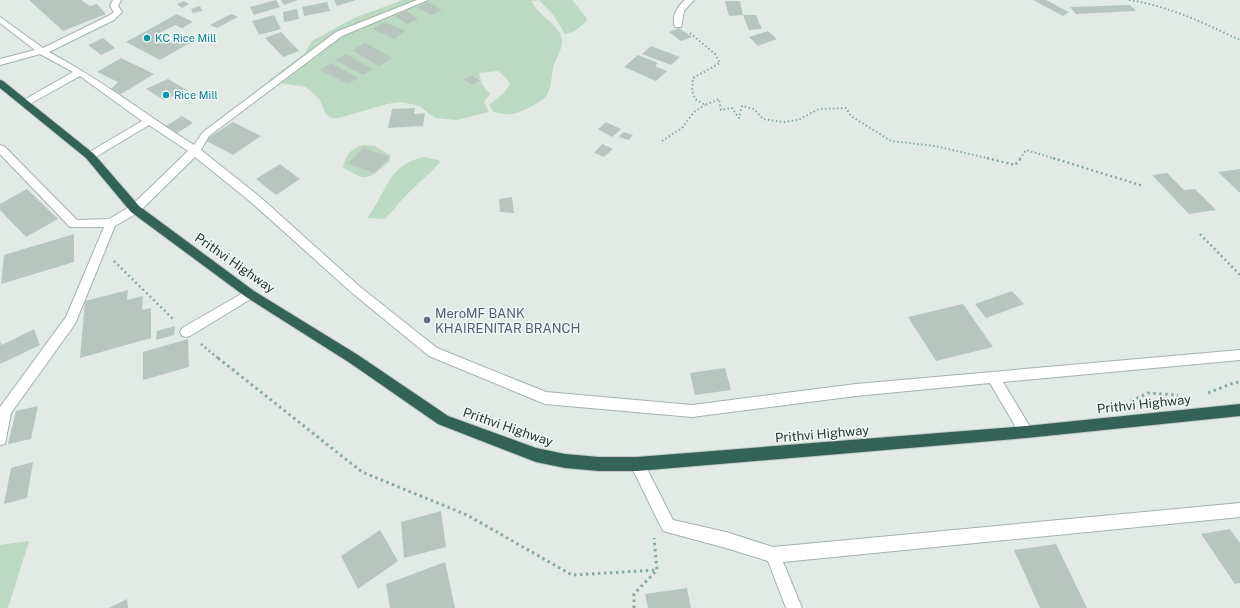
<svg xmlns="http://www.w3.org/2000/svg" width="1240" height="608" font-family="'Public Sans',sans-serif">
<rect width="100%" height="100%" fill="#e2eae6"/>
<path fill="#bcd9c3" d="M 403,0 L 572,0 L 586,17 L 587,21 L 575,31 L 565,34 L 554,16 L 539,0 L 532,1 C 537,16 558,22 562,39 C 563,47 557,58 554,65 C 551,75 552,86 547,95 C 542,102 521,113 512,114 C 507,115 499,113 494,112 L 489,105 L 504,93 L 510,84 L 506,78 L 498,71 L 479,73 L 482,84 L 490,94 L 484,102 L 489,112 L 457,120 L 435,118 L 419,106 L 402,102 L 387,104 L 339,118 L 330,118 L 325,112 L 320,100 L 306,87 L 268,81 L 304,54 L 312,41 L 354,18 Z
M 363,145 L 375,146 L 390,155 L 390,161 C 369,178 368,184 343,167 C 346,154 351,149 363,145 Z
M 425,157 L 441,161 C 428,176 412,188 399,203 C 394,209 390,214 384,219 L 367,218 C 387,193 388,163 425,157 Z
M 29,541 L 8,608 L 0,608 L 0,545 Z"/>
<path fill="#b7c5bf" d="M 29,0 L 81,0 L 90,6 L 97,4 L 106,14 L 63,31 Z
M 276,0 L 280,7 L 254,15 L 250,7 Z
M 281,0 L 298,0 L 284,5 Z
M 334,0 L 356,0 L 337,6 Z
M 1033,0 L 1046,0 L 1069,12 L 1063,16 Z
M 184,1 L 189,4 L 182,8 L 177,4 Z
M 725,1 L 740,1 L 743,15 L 756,15 L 762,29 L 749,30 L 743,15 L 729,16 Z
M 327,2 L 330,11 L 304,16 L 302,7 Z
M 428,2 L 442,10 L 431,15 L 417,7 Z
M 1130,5 L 1136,11 L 1076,14 L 1070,7 Z
M 200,6 L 202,11 L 193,13 L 191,9 Z
M 297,9 L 299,19 L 284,22 L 283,12 Z
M 406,11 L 418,19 L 407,24 L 395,16 Z
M 177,14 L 193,22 L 182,28 L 175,25 L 156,35 L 171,43 L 185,35 L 195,40 L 160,60 L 126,42 Z
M 231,14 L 238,17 L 217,28 L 210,25 Z
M 274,15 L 281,29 L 259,35 L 252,21 Z
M 384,22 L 406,31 L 394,39 L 373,29 Z
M 679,28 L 692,37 L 681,41 L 669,32 Z
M 768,31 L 777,39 L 758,46 L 749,37 Z
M 281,32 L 299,51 L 283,57 L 265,38 Z
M 103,38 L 115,48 L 101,55 L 88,45 Z
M 365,43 L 392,58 L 379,66 L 352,50 Z
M 651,46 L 680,57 L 671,65 L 642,54 Z
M 346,54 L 373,69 L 363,75 L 335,60 Z
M 638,55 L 658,63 L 655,66 L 667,71 L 656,81 L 624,67 Z
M 121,58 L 154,74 L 121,94 L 111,89 L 118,82 L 97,72 Z
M 331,63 L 358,78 L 348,84 L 320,70 Z
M 472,75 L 480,81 L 472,85 L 463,79 Z
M 168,79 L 187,90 L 164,100 L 146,89 Z
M 415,108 L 414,114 L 425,113 L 423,126 L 388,128 L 392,109 Z
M 182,116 L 193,123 L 174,135 L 163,128 Z
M 233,122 L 261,136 L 233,155 L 205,140 Z
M 606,122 L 621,129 L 612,137 L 598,129 Z
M 623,132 L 633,135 L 629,140 L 619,137 Z
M 602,144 L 613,149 L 604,157 L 594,153 Z
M 364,148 L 390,157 L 374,173 L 348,163 Z
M 280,164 L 300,179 L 276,195 L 256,179 Z
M 1240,169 L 1240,193 L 1218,172 Z
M 1167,173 L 1184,190 L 1195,189 L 1216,210 L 1189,214 L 1152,175 Z
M 27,189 L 58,219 L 26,237 L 0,210 L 0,204 Z
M 512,197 L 514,213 L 500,212 L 499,199 Z
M 74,234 L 74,262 L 1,284 L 4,255 Z
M 128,290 L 127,300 L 143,296 L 142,310 L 151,308 L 151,338 L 80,358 L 85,301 Z
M 1012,291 L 1024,304 L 986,318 L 975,304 Z
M 963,304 L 993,347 L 936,361 L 908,317 Z
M 175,326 L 174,335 L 156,340 L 157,331 Z
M 34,329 L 40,345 L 0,364 L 0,341 L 2,345 Z
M 188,339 L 189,367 L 143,380 L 143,352 Z
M 725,368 L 731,390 L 695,395 L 690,373 Z
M 38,406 L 31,439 L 8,444 L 16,411 Z
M 33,462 L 27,498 L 4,504 L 11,468 Z
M 441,511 L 446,547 L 404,558 L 401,522 Z
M 1230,529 L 1240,543 L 1240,583 L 1235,584 L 1201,534 Z
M 380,530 L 398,561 L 358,589 L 341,556 Z
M 1056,544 L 1087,608 L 1040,608 L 1014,550 Z
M 445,562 L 455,608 L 390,608 L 386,584 Z
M 687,588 L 691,608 L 648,608 L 645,594 Z
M 127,599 L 128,608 L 109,608 Z"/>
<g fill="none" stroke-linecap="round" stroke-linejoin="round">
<g stroke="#a5b1ac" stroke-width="2">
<path id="minor" d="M 113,0 L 121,0 L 118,6 L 122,12 L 114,20 L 49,52 C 100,79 145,114 194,145 L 203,132 L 336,32 L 417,0 L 428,0 L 342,36 L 209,136 L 201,150 L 260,197 L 359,286 L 437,348 L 546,392 L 692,405 L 856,384 L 1240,350 L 1240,360 L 1003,382 L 1033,432 L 1031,436 L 1026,438 L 1021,436 L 990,383 L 856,396 L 692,417 L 545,404 L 429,356 L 351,292 L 252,203 L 195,157 L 139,212 L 115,226 L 75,324 L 11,413 L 5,444 L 0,445 L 0,407 L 66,317 L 104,227 L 70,227 L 0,154 L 0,145 L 4,146 L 77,220 L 109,219 L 131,206 L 188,151 L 149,125 L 94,158 L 86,158 L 85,156 L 86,154 L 142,121 L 80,76 L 28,105 L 22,105 L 20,103 L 22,101 L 73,72 L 40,54 L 0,65 L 0,59 L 35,50 L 0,23 L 0,17 L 43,48 L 108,16 L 114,12 L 110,6 Z
M 685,0 L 694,0 L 684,11 L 681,27 L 675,27 C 671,17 677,7 685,0 Z
M 250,289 L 254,291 L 256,294 L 254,297 L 190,336 L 186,337 L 182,336 L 180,332 L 182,328 Z
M 637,457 L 642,459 L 673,520 L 726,532 L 773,547 L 1240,503 L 1240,517 L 783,562 L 802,608 L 786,608 L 768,561 L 726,548 L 663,531 L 630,464 L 632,459 Z"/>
</g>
<g stroke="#c1c8c6" stroke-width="2">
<path id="highway" d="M 0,80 L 3,81 L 94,154 L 139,206 L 254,291 L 358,355 L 448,416 L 536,448 L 565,454 L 599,457 L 637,457 L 1026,426 L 1240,404 L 1240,416 L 1026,438 L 637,471 L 599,471 L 565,468 L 536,462 L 438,424 L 350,363 L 246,297 L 131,212 L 86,158 L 0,88 Z"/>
</g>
<path stroke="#85ab9d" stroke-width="2" stroke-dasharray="1.5 2.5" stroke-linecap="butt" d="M 1129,0 C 1169,6 1204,23 1240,40
M 690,33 L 715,54 L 720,63 L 693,78 L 692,90 L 695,99 L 705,105 L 719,99 L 721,110 L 732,108 L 739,118 L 742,106 L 754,109 L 763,119 L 783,122 L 798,120 L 819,109 L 846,108 L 851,116 L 891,141 L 935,146 L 991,159
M 662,141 L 682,128 L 694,112 L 705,105
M 1020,159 L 1026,150 L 1056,159"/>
<path stroke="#85ab9d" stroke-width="2.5" stroke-dasharray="2 3" stroke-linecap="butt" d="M 987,158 L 1015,165 L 1021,158
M 1053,158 L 1143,186
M 1200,234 L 1240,275
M 114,261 L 173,319
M 201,344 L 219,359"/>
<path stroke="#85ab9d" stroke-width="3" stroke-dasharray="2.5 3.5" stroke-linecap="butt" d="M 218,358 L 362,472 L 467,515 L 572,575 L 657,570
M 1208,393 L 1233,383 L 1240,382
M 1131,401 L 1148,393 L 1178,395
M 634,608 L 634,594 L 657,570 L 654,538"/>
<use href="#minor" fill="#fff" fill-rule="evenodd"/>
<use href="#highway" fill="#326356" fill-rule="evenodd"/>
</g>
<g fill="#0f9aa8" stroke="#f2f7f4" stroke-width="1.5">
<circle cx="147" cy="38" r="4"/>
<circle cx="166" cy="95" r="4"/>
</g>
<circle fill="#5c6f8a" stroke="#f2f7f4" stroke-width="1.5" cx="427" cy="320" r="4"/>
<g text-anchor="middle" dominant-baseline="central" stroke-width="3" stroke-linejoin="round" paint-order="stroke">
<g font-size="11" fill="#0d838f" stroke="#f2f7f4" text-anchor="start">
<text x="155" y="38">KC Rice Mill</text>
<text x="174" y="95">Rice Mill</text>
</g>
<g font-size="13" fill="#233932" stroke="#f2f7f4">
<text transform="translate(235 263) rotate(35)">Prithvi Highway</text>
<text transform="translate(1144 404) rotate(-6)">Prithvi Highway</text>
<text transform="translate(508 427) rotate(19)">Prithvi Highway</text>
<text transform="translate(822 434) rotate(-5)">Prithvi Highway</text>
</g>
<g font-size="13" fill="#4e5e75" stroke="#f2f7f4" text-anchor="start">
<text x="435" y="313">MeroMF BANK<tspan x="435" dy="15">KHAIRENITAR BRANCH</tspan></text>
</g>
</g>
</svg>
